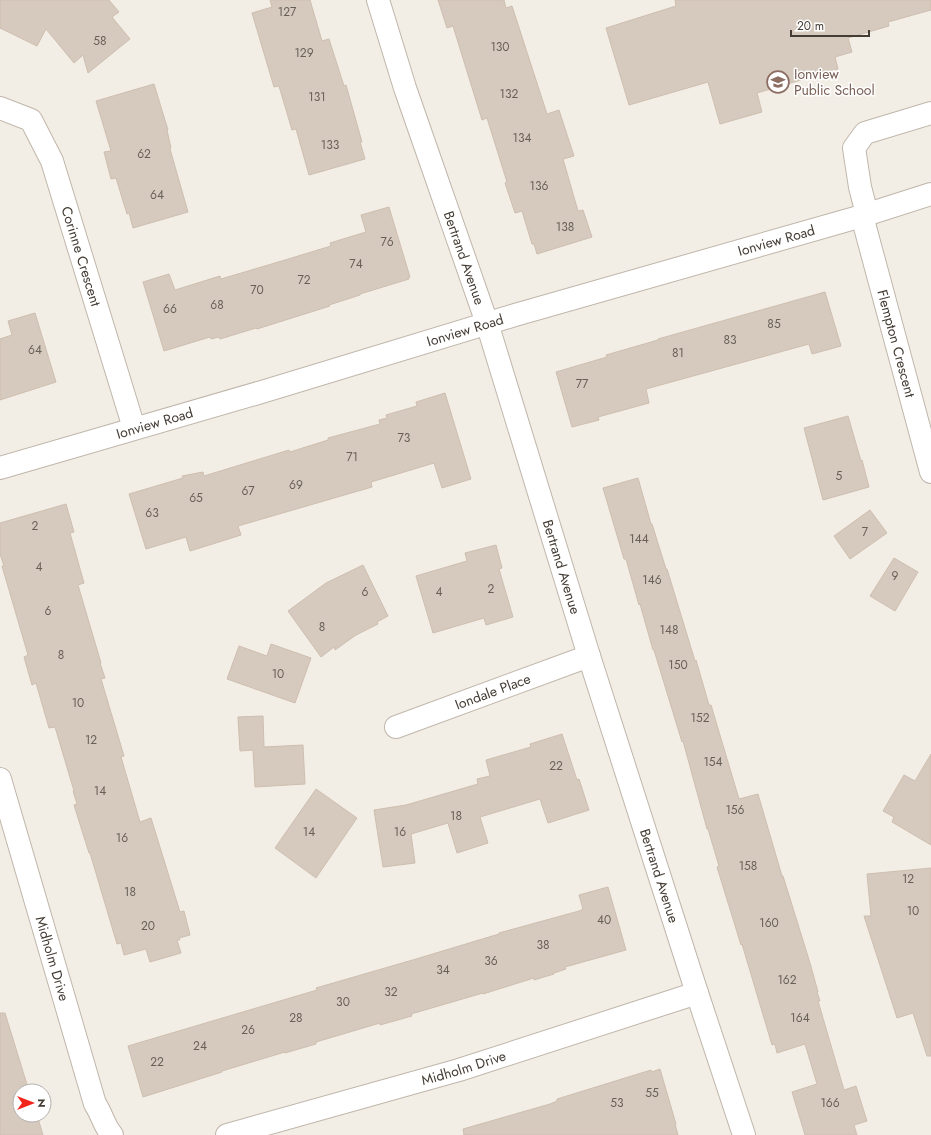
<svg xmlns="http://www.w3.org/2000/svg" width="931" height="1135" font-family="Jost,sans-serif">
<rect width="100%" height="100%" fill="#f2ede5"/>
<path fill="#d6cabe" stroke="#cebeaf" d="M 0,0 L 109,0 L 119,12 L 112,17 L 130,39 L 88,73 L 83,55 L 74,63 L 46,29 L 37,46 L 0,28 Z
M 270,0 L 310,0 L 322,41 L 329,39 L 344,86 L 346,85 L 362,142 L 360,142 L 365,159 L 309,175 L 296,129 L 292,130 L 279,86 L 274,87 L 252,13 L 272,7 Z
M 438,0 L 504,0 L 506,8 L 512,6 L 547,114 L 559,110 L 574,156 L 563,159 L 578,211 L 583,210 L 592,237 L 537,254 L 534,244 L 532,244 L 522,211 L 515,213 L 505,183 L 507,182 L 487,118 L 482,120 L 453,26 L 447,28 Z
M 675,0 L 931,0 L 931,10 L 888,22 L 889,26 L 848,38 L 852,52 L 835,57 L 838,69 L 757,93 L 762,112 L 720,124 L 708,82 L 629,105 L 606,28 L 676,6 Z
M 154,84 L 168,130 L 167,130 L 171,148 L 170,149 L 188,212 L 133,228 L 129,213 L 127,214 L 116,178 L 111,179 L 104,152 L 111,151 L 96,101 Z
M 389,207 L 410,277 L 408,277 L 409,279 L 360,294 L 360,295 L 329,305 L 330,306 L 257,329 L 256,328 L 220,339 L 219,337 L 211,339 L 210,337 L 164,351 L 143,282 L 169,274 L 175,290 L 220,276 L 221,279 L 285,260 L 331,246 L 330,243 L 366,232 L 361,215 Z
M 825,292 L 841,346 L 812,354 L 809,344 L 646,389 L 649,403 L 598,417 L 599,420 L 572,427 L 556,372 L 607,357 L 606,355 L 658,340 L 658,339 Z
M 35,313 L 56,382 L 0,400 L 0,339 L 12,335 L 8,321 Z
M 445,393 L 471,479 L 442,488 L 434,463 L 371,482 L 372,487 L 238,526 L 241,535 L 219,542 L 190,551 L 186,537 L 146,549 L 129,494 L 183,478 L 182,476 L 203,472 L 204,476 L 289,450 L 290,452 L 328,440 L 328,438 L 380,424 L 379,420 L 387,418 L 386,415 L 417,406 L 416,402 Z
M 848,416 L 861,461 L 862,460 L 869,487 L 823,500 L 804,428 Z
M 638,478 L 651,524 L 652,524 L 666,569 L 667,569 L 695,661 L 696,660 L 709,705 L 711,705 L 739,799 L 758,794 L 782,876 L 783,876 L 810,963 L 818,992 L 817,992 L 820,1001 L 818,1001 L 844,1090 L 856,1086 L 867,1121 L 854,1125 L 857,1135 L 805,1135 L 792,1092 L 817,1084 L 805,1044 L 777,1053 L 775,1044 L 772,1045 L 742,944 L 741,945 L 717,867 L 719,866 L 708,829 L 707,829 L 683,741 L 682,742 L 654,650 L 653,650 L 640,604 L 639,605 L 626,559 L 624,559 L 603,488 Z
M 66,504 L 74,532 L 70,533 L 84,583 L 78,585 L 101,663 L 100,663 L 105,678 L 101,679 L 124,756 L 121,757 L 140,822 L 151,818 L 180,912 L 184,911 L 190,935 L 179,938 L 180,940 L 177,940 L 181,953 L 150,962 L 146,949 L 124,955 L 121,943 L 117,944 L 90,853 L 89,853 L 74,805 L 77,804 L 73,791 L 74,791 L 55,727 L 49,728 L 36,683 L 32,685 L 24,657 L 28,655 L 2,566 L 4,566 L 0,554 L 0,523 Z
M 870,510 L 887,533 L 850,559 L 834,536 Z
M 496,545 L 502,568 L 499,569 L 513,617 L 486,625 L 484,618 L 433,633 L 416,576 L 467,561 L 465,553 Z
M 894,558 L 918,572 L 895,611 L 870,596 Z
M 363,565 L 388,616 L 377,622 L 378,624 L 356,635 L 335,650 L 334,647 L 321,657 L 288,611 L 326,583 Z
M 271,644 L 311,658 L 295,703 L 227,679 L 239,646 L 267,656 Z
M 263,716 L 264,747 L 303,745 L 305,784 L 255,787 L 253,750 L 240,751 L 238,717 Z
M 562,734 L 577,780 L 579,779 L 589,810 L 548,823 L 540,799 L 480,817 L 488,843 L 457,853 L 448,823 L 411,834 L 415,863 L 383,867 L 374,810 L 406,805 L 478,784 L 477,779 L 490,776 L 486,760 L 531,747 L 530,744 Z
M 931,754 L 931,845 L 892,822 L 894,817 L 883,811 L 904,775 L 915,781 Z
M 316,789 L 357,818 L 316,878 L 275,848 Z
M 931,868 L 931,1056 L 927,1056 L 913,1013 L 897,1018 L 864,916 L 871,916 L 867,874 Z
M 608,887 L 626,950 L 565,967 L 566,969 L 554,973 L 554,974 L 534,980 L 534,978 L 483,994 L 483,993 L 411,1014 L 412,1016 L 380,1025 L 380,1023 L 316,1042 L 316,1044 L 285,1053 L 285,1052 L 222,1071 L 222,1072 L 143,1097 L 128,1046 L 317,990 L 316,988 L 416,959 L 499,934 L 499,933 L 579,911 L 583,909 L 579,895 Z
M 0,1013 L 5,1013 L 29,1091 L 20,1091 L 20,1115 L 37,1115 L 43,1135 L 0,1135 Z
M 660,1069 L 676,1124 L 675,1124 L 678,1135 L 464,1135 L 463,1129 L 550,1104 L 557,1101 L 557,1099 L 651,1070 L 652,1072 Z"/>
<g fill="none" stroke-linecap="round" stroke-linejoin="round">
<g stroke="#c0b6ab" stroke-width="24">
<g id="minor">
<path id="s1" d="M 378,0 L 405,88 L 487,323 L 589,656 L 697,993 L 744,1135"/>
<path id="s2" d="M 0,108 L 31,120 L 52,161 L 134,428"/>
<path d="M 867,214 L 860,187 L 854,148 L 865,133 L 931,113"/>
<path id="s3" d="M 862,216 L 931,472"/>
<path id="s4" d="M 0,468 L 265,391 L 515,315 L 862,216 L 931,194"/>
<path id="s5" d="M 396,727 L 589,656"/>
<path id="s6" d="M 0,779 L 95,1104 C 102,1114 104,1126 112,1135"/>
<path id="s7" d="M 227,1135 L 459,1070 L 697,993"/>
</g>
</g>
<use href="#minor" stroke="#fff" stroke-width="22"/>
</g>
<defs>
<g id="school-ring" transform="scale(1.15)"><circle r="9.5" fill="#fff" stroke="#8d6e63" stroke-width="1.5"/><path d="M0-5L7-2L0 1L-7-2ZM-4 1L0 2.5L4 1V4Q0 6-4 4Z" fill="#8d6e63"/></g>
</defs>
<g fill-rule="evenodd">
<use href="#school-ring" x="778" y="82"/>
</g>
<g text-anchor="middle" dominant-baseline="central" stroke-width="3" stroke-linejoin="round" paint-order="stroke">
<g font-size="12" fill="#686057">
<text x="287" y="12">127</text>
<text x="100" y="41">58</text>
<text x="500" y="47">130</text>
<text x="304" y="53">129</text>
<text x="509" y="94">132</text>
<text x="317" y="97">131</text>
<text x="522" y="138">134</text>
<text x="330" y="145">133</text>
<text x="144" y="154">62</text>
<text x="539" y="186">136</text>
<text x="157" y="195">64</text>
<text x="565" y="227">138</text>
<text x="387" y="242">76</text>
<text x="356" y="264">74</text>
<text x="304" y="280">72</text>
<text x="257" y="290">70</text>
<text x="217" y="305">68</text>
<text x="170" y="309">66</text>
<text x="774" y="324">85</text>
<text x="730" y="340">83</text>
<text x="35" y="350">64</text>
<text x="678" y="353">81</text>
<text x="582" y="384">77</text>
<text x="404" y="438">73</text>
<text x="352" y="457">71</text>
<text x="839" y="476">5</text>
<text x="296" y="485">69</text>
<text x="248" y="491">67</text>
<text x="196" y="498">65</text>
<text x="152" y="513">63</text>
<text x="35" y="526">2</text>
<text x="865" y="532">7</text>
<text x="639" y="539">144</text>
<text x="39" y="567">4</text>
<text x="895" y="576">9</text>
<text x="652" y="580">146</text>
<text x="491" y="589">2</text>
<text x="365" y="592">6</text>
<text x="439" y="592">4</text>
<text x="48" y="611">6</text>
<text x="322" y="627">8</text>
<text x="669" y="630">148</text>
<text x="61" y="655">8</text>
<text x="678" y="665">150</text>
<text x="278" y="674">10</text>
<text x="78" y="703">10</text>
<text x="700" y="718">152</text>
<text x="91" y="740">12</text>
<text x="713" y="762">154</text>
<text x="556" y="766">22</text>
<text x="100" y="791">14</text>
<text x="735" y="810">156</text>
<text x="456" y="816">18</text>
<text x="309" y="832">14</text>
<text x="400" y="832">16</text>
<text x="122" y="838">16</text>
<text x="748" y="866">158</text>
<text x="908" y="879">12</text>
<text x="130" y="892">18</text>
<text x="913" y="911">10</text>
<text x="604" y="920">40</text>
<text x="769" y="923">160</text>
<text x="148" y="926">20</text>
<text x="543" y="945">38</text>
<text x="491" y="961">36</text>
<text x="443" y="970">34</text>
<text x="787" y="980">162</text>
<text x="391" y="992">32</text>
<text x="343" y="1002">30</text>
<text x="296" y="1018">28</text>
<text x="800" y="1018">164</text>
<text x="248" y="1030">26</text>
<text x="200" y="1046">24</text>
<text x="157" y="1062">22</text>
<text x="652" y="1093">55</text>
<text x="617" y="1103">53</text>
<text x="830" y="1103">166</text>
</g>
<g font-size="14" fill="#785e54" stroke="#fff" text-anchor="start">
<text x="794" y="74">Ionview<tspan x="794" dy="16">Public School</tspan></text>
</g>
<g font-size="14" fill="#443d35" stroke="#fff">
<text stroke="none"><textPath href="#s4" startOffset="809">Ionview Road</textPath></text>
<text stroke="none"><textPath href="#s2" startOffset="179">Corinne Crescent</textPath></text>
<text stroke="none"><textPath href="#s1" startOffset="272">Bertrand Avenue</textPath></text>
<text stroke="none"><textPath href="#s4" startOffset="485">Ionview Road</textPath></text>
<text stroke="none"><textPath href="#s3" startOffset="132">Flempton Crescent</textPath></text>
<text stroke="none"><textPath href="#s4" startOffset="161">Ionview Road</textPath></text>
<text stroke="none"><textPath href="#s1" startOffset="596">Bertrand Avenue</textPath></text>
<text stroke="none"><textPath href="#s5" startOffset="103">Iondale Place</textPath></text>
<text stroke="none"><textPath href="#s1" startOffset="920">Bertrand Avenue</textPath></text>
<text stroke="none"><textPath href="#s6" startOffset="187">Midholm Drive</textPath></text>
<text stroke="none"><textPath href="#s7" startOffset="246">Midholm Drive</textPath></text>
</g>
</g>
<g transform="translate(32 1103) rotate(90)"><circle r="19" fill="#ffffff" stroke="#b4b1ae"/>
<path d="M0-3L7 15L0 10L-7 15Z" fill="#f2241c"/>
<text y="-6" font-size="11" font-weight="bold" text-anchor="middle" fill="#443d35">N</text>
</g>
<path d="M791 30v6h78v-6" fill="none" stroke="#443d35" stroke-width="2"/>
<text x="797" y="30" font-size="12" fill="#443d35" stroke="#ffffff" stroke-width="3" paint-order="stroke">20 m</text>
</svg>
